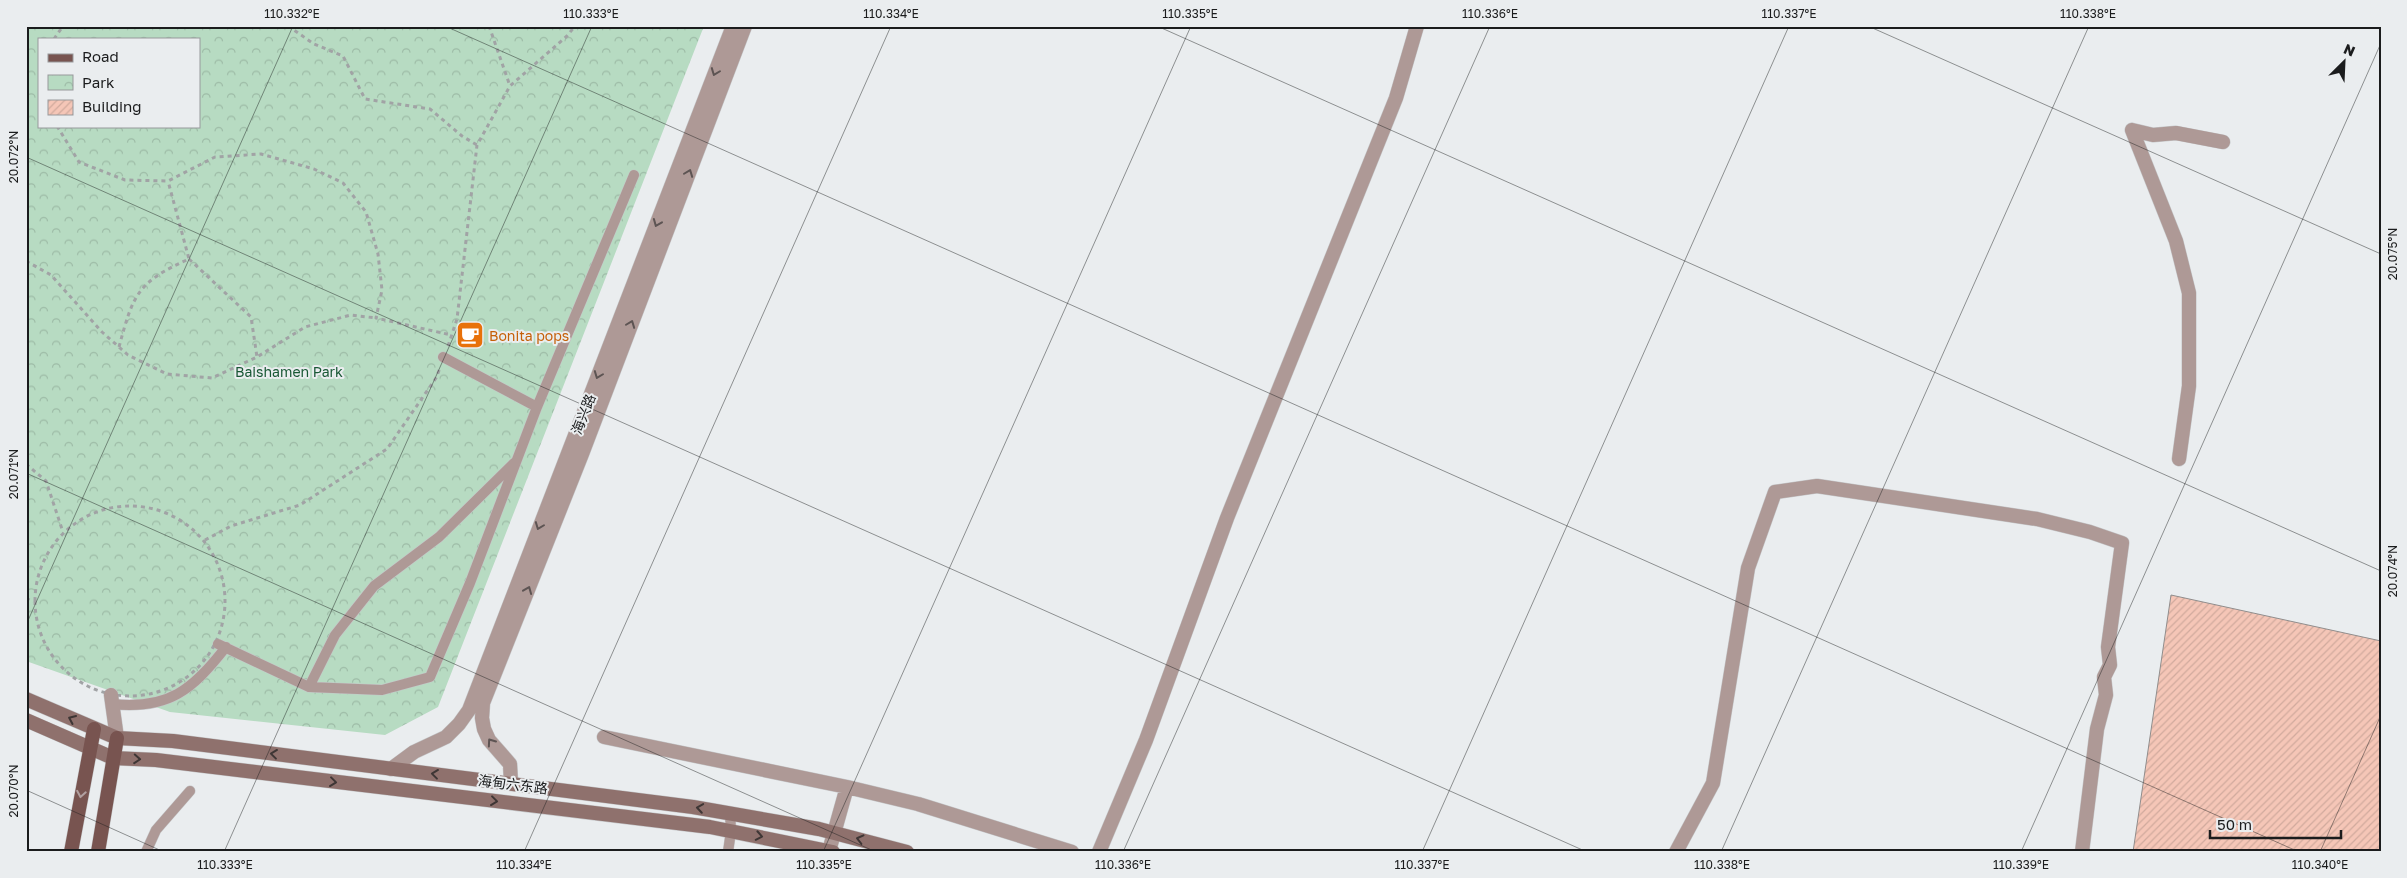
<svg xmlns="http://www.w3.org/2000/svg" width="2407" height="878" font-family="'Golos Text','Noto Sans SC',sans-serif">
<defs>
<pattern id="park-crowns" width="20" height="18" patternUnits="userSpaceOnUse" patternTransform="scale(1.25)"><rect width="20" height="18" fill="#b7dbc2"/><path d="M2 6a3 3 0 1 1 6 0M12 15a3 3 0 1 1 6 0" fill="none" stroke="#9dbba6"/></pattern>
<pattern id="building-hatch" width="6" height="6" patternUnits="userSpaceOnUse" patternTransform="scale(1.25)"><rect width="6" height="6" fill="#f5c6b7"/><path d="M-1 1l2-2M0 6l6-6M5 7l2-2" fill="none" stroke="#d1aa9d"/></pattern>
</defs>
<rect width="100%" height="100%" fill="#eaedef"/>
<path fill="url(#park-crowns)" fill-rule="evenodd" d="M 26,26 L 704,26 L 438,707 L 385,735 L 170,712 L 26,661 ZM 39,39 L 199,39 L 199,126 L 39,126 Z"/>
<path fill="url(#building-hatch)" stroke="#908d8c" d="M 2171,595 L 2381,641 L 2381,852 L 2133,852 Z"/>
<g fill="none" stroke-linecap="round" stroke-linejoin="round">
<g stroke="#c5c7c9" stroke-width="11">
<path id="service" d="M 443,357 L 537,407
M 218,644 L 309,687 L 382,690 L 430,677 L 470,583 L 537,407 L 634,175
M 309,687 L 335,635 L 374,586 L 439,537 L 514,463
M 112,704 C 169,710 192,690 226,647
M 146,852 L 156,830 L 190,791
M 728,852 L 731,831 L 730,813"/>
</g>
<g stroke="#c5c7c9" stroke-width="15">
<path id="minor" d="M 2132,130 L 2176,241 L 2189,293 L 2189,386 L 2179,459
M 2132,130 L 2153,135 L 2176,133 L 2223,142
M 111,695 L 117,738
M 604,737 L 847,787 L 918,804 L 1072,852
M 829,851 L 847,787
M 1099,852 L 1146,740 L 1227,518 L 1396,98 L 1417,26
M 1676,852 L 1713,783 L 1748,568 L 1775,492 L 1817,486 L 2037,519 L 2090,532 L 2122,543 L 2108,647 L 2110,665 L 2104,677 L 2106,695 L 2097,729 L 2082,852"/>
</g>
<g stroke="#c5c7c9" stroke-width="15">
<path id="tertiary" d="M 391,769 L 414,752 L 446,737 L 459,724 L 469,710 L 733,26
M 511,783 L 510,764 L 489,740 L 484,729 L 482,718 L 483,703 L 582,454 L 745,26"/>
</g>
<g stroke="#c5c7c9" stroke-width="15">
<path id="secondary" d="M 26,699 L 117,738 L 173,741 L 693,807 L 819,829 L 907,852
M 26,720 L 113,758 L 156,760 L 710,827 L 833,852"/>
</g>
<g stroke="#c5c7c9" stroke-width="15">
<path id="primary" d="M 71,852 L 94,729
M 98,852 L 117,738"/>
</g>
<path stroke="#a1a3a5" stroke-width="3" stroke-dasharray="4 4" stroke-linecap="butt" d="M 288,26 L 314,44 L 343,56 L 365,99 L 430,109 L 462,136 L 477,145
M 489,26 L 510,86
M 54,39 L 63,26
M 57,126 L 79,162 L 125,180 L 168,181 L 215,157 L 261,154 L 314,169 L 343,183 L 366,212 L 378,254 L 382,290 L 376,318 L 451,335
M 189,259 L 251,317 L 257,357
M 26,261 L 51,275 L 102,332 L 128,355 L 167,374 L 212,378 L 257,357 L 305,327 L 351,315 L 376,318
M 448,346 L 457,319 L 477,145 L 510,86 L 567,36 L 575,26
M 119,347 C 133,295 137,282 189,259 L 168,181
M 26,464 L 46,481 L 63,532
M35 601a95 95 0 1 1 190 0a95 95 0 1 1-190 0Z
M 205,540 L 231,526 L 300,505 L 387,449 L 436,378 L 440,368
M 26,598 L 33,602"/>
<use href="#service" stroke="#ae9996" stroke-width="10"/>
<use href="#minor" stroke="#ae9996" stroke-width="14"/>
<use href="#tertiary" stroke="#ae9996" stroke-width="14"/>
<use href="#secondary" stroke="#8f716d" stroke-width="14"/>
<use href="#primary" stroke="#785450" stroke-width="14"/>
</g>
<defs><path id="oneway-chevron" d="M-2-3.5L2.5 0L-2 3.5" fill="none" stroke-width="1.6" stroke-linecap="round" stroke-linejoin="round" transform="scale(1.25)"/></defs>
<g stroke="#5d5453">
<use href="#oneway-chevron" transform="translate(715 72) rotate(111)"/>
<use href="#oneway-chevron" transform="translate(689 173) rotate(-69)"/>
<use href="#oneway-chevron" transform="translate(657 223) rotate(112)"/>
<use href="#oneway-chevron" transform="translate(631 324) rotate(-69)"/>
<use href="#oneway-chevron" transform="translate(598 375) rotate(111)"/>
<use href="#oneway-chevron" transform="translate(539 526) rotate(111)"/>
<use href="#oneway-chevron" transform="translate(528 590) rotate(-68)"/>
<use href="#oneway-chevron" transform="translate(491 742) rotate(-125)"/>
</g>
<g stroke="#3e3635">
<use href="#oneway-chevron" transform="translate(72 719) rotate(-156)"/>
<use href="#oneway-chevron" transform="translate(274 754) rotate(-173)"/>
<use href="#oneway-chevron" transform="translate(137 759) rotate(4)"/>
<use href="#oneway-chevron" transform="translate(435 774) rotate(-173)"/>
<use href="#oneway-chevron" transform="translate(333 782) rotate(7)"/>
<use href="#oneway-chevron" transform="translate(494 801) rotate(7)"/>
<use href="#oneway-chevron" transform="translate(700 808) rotate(-171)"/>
<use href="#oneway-chevron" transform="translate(759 836) rotate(11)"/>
<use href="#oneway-chevron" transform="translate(860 839) rotate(-166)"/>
</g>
<use stroke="#b1a0a0" href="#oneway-chevron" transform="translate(81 794) rotate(100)"/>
<path fill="none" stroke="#1b1c1d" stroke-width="1" stroke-opacity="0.45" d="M 445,26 L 2299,852M 1157,26 L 2381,571M 1868,26 L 2381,254M 26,157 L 1587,852M 26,473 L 876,852M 26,625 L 293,26M 26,790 L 164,852M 224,852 L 592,26M 524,852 L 891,26M 823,852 L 1191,26M 1123,852 L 1490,26M 1422,852 L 1789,26M 1721,852 L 2089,26M 2021,852 L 2381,43M 2320,852 L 2381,715"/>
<defs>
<g id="cafe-square" transform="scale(1.4375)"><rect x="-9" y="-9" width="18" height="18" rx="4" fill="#e8710a" stroke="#eaedef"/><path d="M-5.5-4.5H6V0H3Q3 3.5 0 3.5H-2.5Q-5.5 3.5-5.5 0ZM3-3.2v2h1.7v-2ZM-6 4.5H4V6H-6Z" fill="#fff"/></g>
</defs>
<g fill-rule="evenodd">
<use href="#cafe-square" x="470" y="335"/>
</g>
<g text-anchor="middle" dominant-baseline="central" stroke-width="4" stroke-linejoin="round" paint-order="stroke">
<g font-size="14" fill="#c56008" stroke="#eaedef" text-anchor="start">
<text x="489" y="335">Bonita pops</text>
</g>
<g font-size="14" fill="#195835" stroke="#eaedef">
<text x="289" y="371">Baishamen Park</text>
</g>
<g font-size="14" fill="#1b1c1d" stroke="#eaedef">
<text transform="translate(583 414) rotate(-69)">海兴路</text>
<text transform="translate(513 784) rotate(7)">海甸六东路</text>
</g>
</g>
<rect width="2407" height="878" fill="none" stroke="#eaedef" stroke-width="55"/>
<rect x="38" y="38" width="162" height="90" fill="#eaedef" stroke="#97999b"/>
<rect x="48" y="54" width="25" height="8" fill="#785450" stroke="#97999b"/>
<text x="82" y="62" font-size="15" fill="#1b1c1d">Road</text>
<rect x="48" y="75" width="25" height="15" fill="url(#park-crowns)" stroke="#97999b"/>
<text x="82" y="88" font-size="15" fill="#1b1c1d">Park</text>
<rect x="48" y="100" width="25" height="15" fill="url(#building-hatch)" stroke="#97999b"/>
<text x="82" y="112" font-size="15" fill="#1b1c1d">Building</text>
<g transform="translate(2344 62) rotate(24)" stroke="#eaedef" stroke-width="4" paint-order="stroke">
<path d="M0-4L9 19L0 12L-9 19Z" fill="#1b1c1d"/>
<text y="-8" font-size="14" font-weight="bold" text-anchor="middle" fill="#1b1c1d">N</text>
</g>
<path d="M2210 830v8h131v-8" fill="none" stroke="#1b1c1d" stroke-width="2.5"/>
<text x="2217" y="830" font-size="15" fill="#1b1c1d" stroke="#eaedef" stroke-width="4" paint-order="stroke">50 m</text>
<rect x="28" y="28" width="2352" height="822" fill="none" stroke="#1b1c1d" stroke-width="2"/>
<g font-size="12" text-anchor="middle" fill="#1b1c1d">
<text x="292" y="18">110.332°E</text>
<text x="591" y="18">110.333°E</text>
<text x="891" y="18">110.334°E</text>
<text x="1190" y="18">110.335°E</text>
<text x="1490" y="18">110.336°E</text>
<text x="1789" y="18">110.337°E</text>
<text x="2088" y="18">110.338°E</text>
<text transform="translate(14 157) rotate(-90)" y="4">20.072°N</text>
<text transform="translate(2393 254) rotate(-90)" y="4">20.075°N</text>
<text transform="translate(14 474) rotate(-90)" y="4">20.071°N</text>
<text transform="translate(2393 571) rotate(-90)" y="4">20.074°N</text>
<text transform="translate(14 791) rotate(-90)" y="4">20.070°N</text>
<text x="225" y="869">110.333°E</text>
<text x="524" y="869">110.334°E</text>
<text x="824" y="869">110.335°E</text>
<text x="1123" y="869">110.336°E</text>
<text x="1422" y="869">110.337°E</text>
<text x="1722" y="869">110.338°E</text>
<text x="2021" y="869">110.339°E</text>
<text x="2320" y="869">110.340°E</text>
</g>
</svg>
